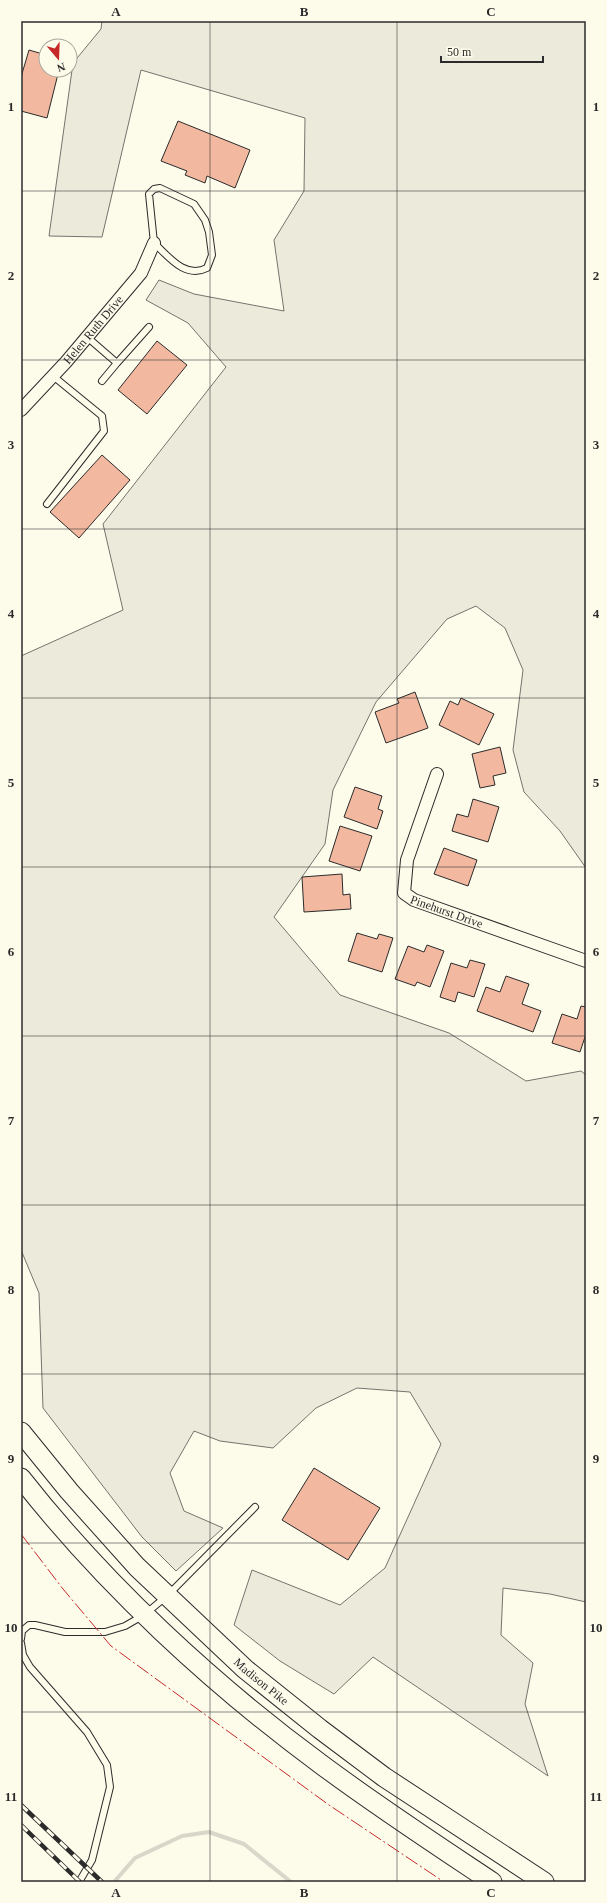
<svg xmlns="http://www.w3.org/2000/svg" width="607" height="1903" font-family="Georgia,serif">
<rect width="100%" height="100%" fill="#fdfbea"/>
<path fill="#ecebdb" stroke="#74746e" d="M 102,21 L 586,21 L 586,868 L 560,831 L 524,792 L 513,750 L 523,670 L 505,628 L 476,606 L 447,619 L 376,702 L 333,790 L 325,844 L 274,917 L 340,995 L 449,1033 L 526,1081 L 581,1071 L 586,1075 L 586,1602 L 550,1594 L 503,1588 L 501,1635 L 533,1663 L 525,1704 L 548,1776 L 373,1657 L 334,1694 L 280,1661 L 234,1625 L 252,1570 L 340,1605 L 385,1568 L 441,1444 L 410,1392 L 357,1388 L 316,1408 L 273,1448 L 220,1441 L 194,1431 L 170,1473 L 184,1511 L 223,1528 L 176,1571 L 142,1537 L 43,1408 L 39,1293 L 21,1250 L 21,656 L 123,610 L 103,524 L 226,367 L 188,323 L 146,300 L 159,280 L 194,294 L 284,311 L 274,240 L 304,191 L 305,118 L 141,70 L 102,237 L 49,236 L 73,63 L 101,29 Z"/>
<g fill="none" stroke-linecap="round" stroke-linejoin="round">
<path stroke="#d8d7c9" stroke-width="4" d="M 114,1882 L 135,1858 L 182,1836 L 209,1832 L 244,1844 L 291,1882"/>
</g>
<path fill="#f2b8a0" stroke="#2b2b2b" d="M 29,50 L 46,55 L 46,70 L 59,70 L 47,118 L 21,111 L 21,77 Z
M 178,121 L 250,150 L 235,188 L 207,176 L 205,183 L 185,175 L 187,171 L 161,161 Z
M 157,341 L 187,365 L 147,414 L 118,390 Z
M 102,455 L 130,480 L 79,538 L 50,512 Z
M 415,692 L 428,728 L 386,743 L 375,712 L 399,703 L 397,699 Z
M 461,698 L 494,714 L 479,745 L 439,725 L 450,701 L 458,705 Z
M 500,747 L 506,773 L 493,776 L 495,785 L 480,788 L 472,754 Z
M 355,787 L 382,796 L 378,809 L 383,811 L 377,829 L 344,817 Z
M 473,799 L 499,807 L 488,842 L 452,831 L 457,814 L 468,817 Z
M 340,826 L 372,836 L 360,871 L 329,861 Z
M 444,848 L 477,860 L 468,886 L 434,874 Z
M 342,874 L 343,895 L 350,894 L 351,909 L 304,912 L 302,877 Z
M 357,933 L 377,939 L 379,934 L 393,938 L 382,972 L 348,961 Z
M 427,945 L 444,951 L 430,987 L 417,982 L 415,986 L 395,979 L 408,946 L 424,952 Z
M 470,960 L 485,964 L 474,997 L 458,992 L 455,1002 L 440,997 L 451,963 L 467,968 Z
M 506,976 L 529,984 L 522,1004 L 541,1011 L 533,1032 L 477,1011 L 486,987 L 500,992 Z
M 581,1006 L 586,1007 L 586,1037 L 585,1037 L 580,1052 L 552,1043 L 562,1014 L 577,1019 Z
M 314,1468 L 380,1508 L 348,1560 L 282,1520 Z"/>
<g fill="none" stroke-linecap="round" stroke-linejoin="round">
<g stroke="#2b2b2b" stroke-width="8">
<path id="lane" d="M 160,188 L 194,204 L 205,220 L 209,232 L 212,255 L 207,268 C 185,279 169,257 154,243 L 149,194 L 154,189 Z
M 87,337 L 117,363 L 149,327
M 102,381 L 117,363
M 47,504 L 104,431 L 102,416 L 53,376
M 21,1639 L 22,1631 L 29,1625 L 35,1625 L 65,1632 L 105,1632 L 125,1626 L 144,1615 L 168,1595 L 255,1507
M 21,1643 L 23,1655 L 30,1667 L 87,1732 L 107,1765 L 110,1787 L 92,1860 L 79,1882"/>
</g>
<g stroke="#2b2b2b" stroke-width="14">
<g id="street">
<path id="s1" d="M 21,410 L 66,362 L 141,273 L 154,243"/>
<path id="s2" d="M 437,774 L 407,860 L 404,893 L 414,900 L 586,961"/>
</g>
</g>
<g stroke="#2b2b2b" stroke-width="21">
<g id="primary">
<path id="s3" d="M 21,1432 L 69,1491 L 137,1567 L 245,1669 L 320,1729 L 384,1777 L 544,1882"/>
<path d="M 21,1478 C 105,1585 212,1684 322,1765 C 377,1806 435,1844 492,1882"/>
</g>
</g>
<use href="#lane" stroke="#fdfbea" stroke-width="6"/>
<use href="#street" stroke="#fdfbea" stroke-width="12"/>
<use href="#primary" stroke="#fdfbea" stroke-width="19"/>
<g stroke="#2b2b2b" stroke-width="4.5">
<path id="rail" d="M 21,1805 L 102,1882
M 21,1825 L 80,1882"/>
</g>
<use href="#rail" stroke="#fdfbea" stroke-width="3" stroke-dasharray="9" stroke-linecap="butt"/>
<path stroke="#c62828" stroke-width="1" stroke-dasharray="14 3 2 3" stroke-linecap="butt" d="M 21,1534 L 63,1589 L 111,1646 L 329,1805 L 444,1882"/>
</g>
<path fill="none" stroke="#2b2b2b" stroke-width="1" stroke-opacity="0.55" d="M 210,21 L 210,1882M 397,21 L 397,1882M 21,191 L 586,191M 21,360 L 586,360M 21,529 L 586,529M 21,698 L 586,698M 21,867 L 586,867M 21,1036 L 586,1036M 21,1205 L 586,1205M 21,1374 L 586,1374M 21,1543 L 586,1543M 21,1712 L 586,1712"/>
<g text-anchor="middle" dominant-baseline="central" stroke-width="3" stroke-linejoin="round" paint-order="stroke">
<g font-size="12" fill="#2b2b2b" stroke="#fdfbea">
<text stroke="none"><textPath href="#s1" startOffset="108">Helen Ruth Drive</textPath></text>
<text stroke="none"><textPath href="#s2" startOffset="171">Pinehurst Drive</textPath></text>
<text stroke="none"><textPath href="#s3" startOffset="347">Madison Pike</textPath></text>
</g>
</g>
<rect width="607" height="1903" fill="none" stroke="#fdfbea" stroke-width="44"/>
<g transform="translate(58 58) rotate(161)"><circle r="19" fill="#fdfbea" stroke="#a9a89e"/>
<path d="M0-3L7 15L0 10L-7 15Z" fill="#c62828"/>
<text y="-6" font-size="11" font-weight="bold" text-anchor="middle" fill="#2b2b2b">N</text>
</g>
<path d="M441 56v6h102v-6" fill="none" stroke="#2b2b2b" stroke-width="2"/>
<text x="447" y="56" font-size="12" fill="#2b2b2b" stroke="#fdfbea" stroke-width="3" paint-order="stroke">50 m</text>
<rect x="22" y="22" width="563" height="1859" fill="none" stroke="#2b2b2b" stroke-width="1.5"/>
<g font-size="13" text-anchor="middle" font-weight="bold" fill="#2b2b2b">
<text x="116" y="16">A</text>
<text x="304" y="16">B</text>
<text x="491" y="16">C</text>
<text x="11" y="111">1</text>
<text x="596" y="111">1</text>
<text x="11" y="280">2</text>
<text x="596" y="280">2</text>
<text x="11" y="449">3</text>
<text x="596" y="449">3</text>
<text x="11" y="618">4</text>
<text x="596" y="618">4</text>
<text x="11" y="787">5</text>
<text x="596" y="787">5</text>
<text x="11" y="956">6</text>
<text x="596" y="956">6</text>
<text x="11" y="1125">7</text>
<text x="596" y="1125">7</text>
<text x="11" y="1294">8</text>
<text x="596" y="1294">8</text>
<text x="11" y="1463">9</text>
<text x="596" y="1463">9</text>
<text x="11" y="1632">10</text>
<text x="596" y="1632">10</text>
<text x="11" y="1801">11</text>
<text x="596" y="1801">11</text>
<text x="116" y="1897">A</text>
<text x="304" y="1897">B</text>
<text x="491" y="1897">C</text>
</g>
</svg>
